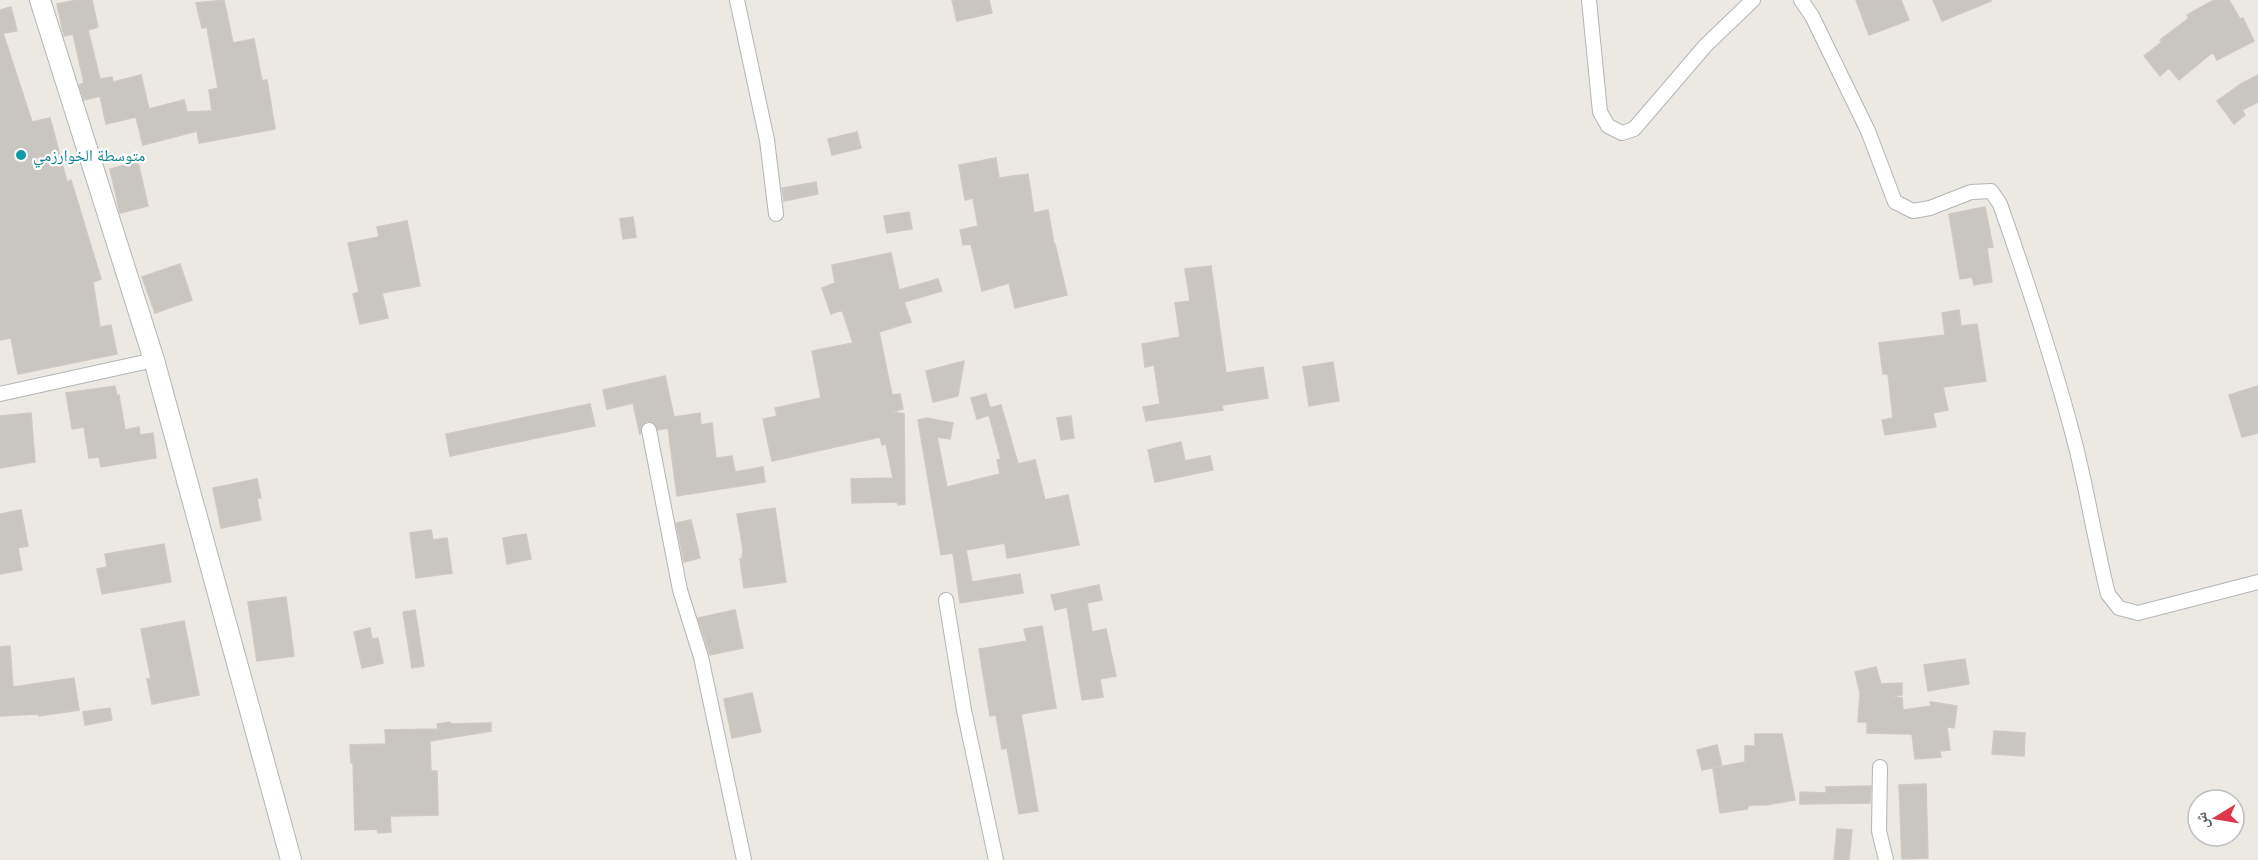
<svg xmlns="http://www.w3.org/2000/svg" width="2258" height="860" font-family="'Fira Sans','Noto Naskh Arabic',sans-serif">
<rect width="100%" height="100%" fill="#ece8e2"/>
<path fill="#c9c5c0" stroke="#d0c8c1" stroke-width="1.5" d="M 77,0 L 92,0 L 98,27 L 88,30 L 100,79 L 112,77 L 113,82 L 141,75 L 149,109 L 184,100 L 187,112 L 212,111 L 209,90 L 218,88 L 207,27 L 202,28 L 196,3 L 224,0 L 233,43 L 254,39 L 262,81 L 267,80 L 275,129 L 199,143 L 197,131 L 143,145 L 136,117 L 106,124 L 100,96 L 84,100 L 79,85 L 84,83 L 73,34 L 64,36 L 57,4 Z
M 952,0 L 989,0 L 992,13 L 957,21 Z
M 1856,0 L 1901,0 L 1909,20 L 1869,35 Z
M 1933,0 L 1991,0 L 1991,1 L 1942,21 Z
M 2214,0 L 2229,0 L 2240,19 L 2243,18 L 2254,41 L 2217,60 L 2213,52 L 2179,80 L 2169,68 L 2160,76 L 2144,56 L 2162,42 L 2160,40 L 2189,18 L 2187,15 Z
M 11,7 L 17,31 L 3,33 L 32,122 L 50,118 L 67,182 L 71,180 L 101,279 L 93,282 L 100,327 L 111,325 L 117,354 L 18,374 L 11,338 L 0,340 L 0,10 Z
M 2258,75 L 2258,102 L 2242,110 L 2245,115 L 2234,124 L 2217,101 L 2241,84 Z
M 857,132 L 861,148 L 832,155 L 828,139 Z
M 996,158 L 999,178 L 1028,174 L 1034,213 L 1048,210 L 1054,244 L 1055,244 L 1067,295 L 1015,308 L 1009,283 L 982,291 L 971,244 L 963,245 L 960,230 L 978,226 L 973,198 L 965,200 L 959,165 Z
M 138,162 L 148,206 L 120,213 L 110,169 Z
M 816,182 L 818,194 L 784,201 L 782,188 Z
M 1985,207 L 1993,247 L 1987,248 L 1992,282 L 1974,285 L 1972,277 L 1960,279 L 1949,214 Z
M 909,212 L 912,229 L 887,233 L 884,216 Z
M 633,217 L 636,237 L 623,239 L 620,219 Z
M 407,221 L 420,286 L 382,293 L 388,318 L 360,324 L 353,294 L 359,292 L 348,243 L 379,237 L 377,227 Z
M 891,253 L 899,290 L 938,279 L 942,291 L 904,302 L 911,322 L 879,332 L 892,395 L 900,394 L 903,409 L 892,412 L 904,414 L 905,504 L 898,505 L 897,502 L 852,503 L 851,479 L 893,478 L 886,444 L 882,445 L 880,437 L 772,461 L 763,419 L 777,416 L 775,408 L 821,398 L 812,351 L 853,343 L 842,310 L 831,314 L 822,288 L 835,283 L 832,265 Z
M 180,264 L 192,300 L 155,313 L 142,277 Z
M 1211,266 L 1226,373 L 1263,367 L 1268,398 L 1222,405 L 1223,410 L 1146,421 L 1143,407 L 1160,404 L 1154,365 L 1145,367 L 1142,344 L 1180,337 L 1175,303 L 1190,301 L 1185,269 Z
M 1959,310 L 1961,326 L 1977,324 L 1986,381 L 1943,387 L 1948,410 L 1933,413 L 1936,427 L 1885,435 L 1882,420 L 1893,418 L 1888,374 L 1883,374 L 1879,343 L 1945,335 L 1942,313 Z
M 964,361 L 958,396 L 933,402 L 926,371 Z
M 1333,362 L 1339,401 L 1309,406 L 1303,367 Z
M 665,376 L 674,417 L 700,413 L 701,425 L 712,423 L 716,458 L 732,456 L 735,472 L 763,467 L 765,482 L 677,496 L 668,428 L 658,430 L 655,424 L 647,421 L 641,427 L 640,435 L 633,403 L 607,409 L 603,390 Z
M 115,386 L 117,396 L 119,395 L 125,430 L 139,427 L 140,435 L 153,433 L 156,458 L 101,467 L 99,457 L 89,458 L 84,427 L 72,429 L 66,393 Z
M 2258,386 L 2258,433 L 2242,437 L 2229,395 Z
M 986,394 L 990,408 L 1001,405 L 1018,464 L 1035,460 L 1045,500 L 1068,495 L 1079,545 L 1007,558 L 1005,543 L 966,550 L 972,582 L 1020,574 L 1023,593 L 960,603 L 953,553 L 941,555 L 918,420 L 927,418 L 953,423 L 950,439 L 937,437 L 947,487 L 1000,474 L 997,460 L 1001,459 L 989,415 L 977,419 L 971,398 Z
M 590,404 L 595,426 L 450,456 L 446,434 Z
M 31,413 L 35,462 L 0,468 L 0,416 Z
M 1071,416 L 1074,438 L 1061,440 L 1057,418 Z
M 1181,442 L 1185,461 L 1210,456 L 1213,470 L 1155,482 L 1148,450 Z
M 257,479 L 261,498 L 257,498 L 261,520 L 221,528 L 213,488 Z
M 775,508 L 786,582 L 744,588 L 740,559 L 742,559 L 743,549 L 737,514 Z
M 21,510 L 28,546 L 18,548 L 22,570 L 0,574 L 0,514 Z
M 691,520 L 700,558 L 684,562 L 676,523 Z
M 431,530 L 433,540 L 447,538 L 452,573 L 416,578 L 410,533 Z
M 526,534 L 531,559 L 507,564 L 503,538 Z
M 164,544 L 171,582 L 102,594 L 97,569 L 107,567 L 105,554 Z
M 1099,585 L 1102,600 L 1087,603 L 1092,632 L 1106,629 L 1116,676 L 1100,679 L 1103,697 L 1082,700 L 1067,607 L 1055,610 L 1051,595 Z
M 286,597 L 294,656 L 257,661 L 248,602 Z
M 415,610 L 424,666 L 412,668 L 403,612 Z
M 735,610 L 743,648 L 710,655 L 698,618 Z
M 184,621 L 199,695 L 152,704 L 147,679 L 151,679 L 141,629 Z
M 1042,626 L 1056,708 L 1021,714 L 1038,811 L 1019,814 L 1007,748 L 1002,749 L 996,715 L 990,716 L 979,649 L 1027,641 L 1024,629 Z
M 370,628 L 372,639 L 378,638 L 383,663 L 362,668 L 354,632 Z
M 10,646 L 13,687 L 74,678 L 79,710 L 39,716 L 38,714 L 0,716 L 0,647 Z
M 1965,659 L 1969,684 L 1928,691 L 1924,665 Z
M 1876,667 L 1881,684 L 1902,683 L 1902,695 L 1892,697 L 1902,698 L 1903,710 L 1931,706 L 1930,702 L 1957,706 L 1954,728 L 1947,727 L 1950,750 L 1940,751 L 1941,757 L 1915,759 L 1912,734 L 1867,733 L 1867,722 L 1858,722 L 1860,693 L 1855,672 Z
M 752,693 L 761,732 L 732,738 L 724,699 Z
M 110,708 L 112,720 L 85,725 L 83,712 Z
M 450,722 L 451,724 L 491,723 L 491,731 L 430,741 L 431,771 L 437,771 L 438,815 L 390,816 L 391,832 L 378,833 L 377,829 L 355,830 L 353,763 L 351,763 L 350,745 L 386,744 L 385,730 L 438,729 L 437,724 Z
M 1994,731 L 2025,733 L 2024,756 L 1992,754 Z
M 1755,734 L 1782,734 L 1795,800 L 1766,805 L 1749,805 L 1747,809 L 1720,813 L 1713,768 L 1745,762 L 1745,746 L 1755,746 Z
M 1717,745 L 1722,766 L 1702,770 L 1697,750 Z
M 1926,784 L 1928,858 L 1902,859 L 1899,785 Z
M 1871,786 L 1870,803 L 1800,804 L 1800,792 L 1826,793 L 1826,787 Z
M 1837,829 L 1852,830 L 1849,860 L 1834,860 Z"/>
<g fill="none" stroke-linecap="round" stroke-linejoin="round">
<g stroke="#b2b5b8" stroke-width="16">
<path id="street" d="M 737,0 L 767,140 L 776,214
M 1589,0 L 1600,112 L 1608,126 L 1622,133 L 1634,129 L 1706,45 L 1753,0
M 1801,0 L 1812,16 L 1868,131 L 1895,202 L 1913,211 L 1930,208 L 1971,192 L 1991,191 L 2000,204 C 2028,284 2055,365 2076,447 C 2088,496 2096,546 2108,594 L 2119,608 L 2138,613 L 2258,582
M 0,394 L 154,360
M 649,430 L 680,590 L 701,657 L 744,860
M 946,600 L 964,710 L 996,860
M 1880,767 L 1879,831 L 1886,860"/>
</g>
<g stroke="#b1b6b8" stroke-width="22">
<path id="secondary" d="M 40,0 L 154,360 L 291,860"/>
</g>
<use href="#street" stroke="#fff" stroke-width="14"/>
<use href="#secondary" stroke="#fff" stroke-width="20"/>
</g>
<circle fill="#0f9aa8" stroke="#fff" stroke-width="2" cx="21" cy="155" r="6"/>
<g text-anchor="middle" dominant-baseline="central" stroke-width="4.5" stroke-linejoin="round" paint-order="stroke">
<g font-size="16" fill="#0d838f" stroke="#fff" text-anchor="start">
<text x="33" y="155">متوسطة الخوارزمي</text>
</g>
</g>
<g transform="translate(2216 818) rotate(259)"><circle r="28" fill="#ffffff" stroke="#bdbfc0" stroke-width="1.5"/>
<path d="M0-4.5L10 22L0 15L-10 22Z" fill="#dc374a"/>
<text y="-9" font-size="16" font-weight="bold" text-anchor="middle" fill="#5a5f61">ش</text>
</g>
</svg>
